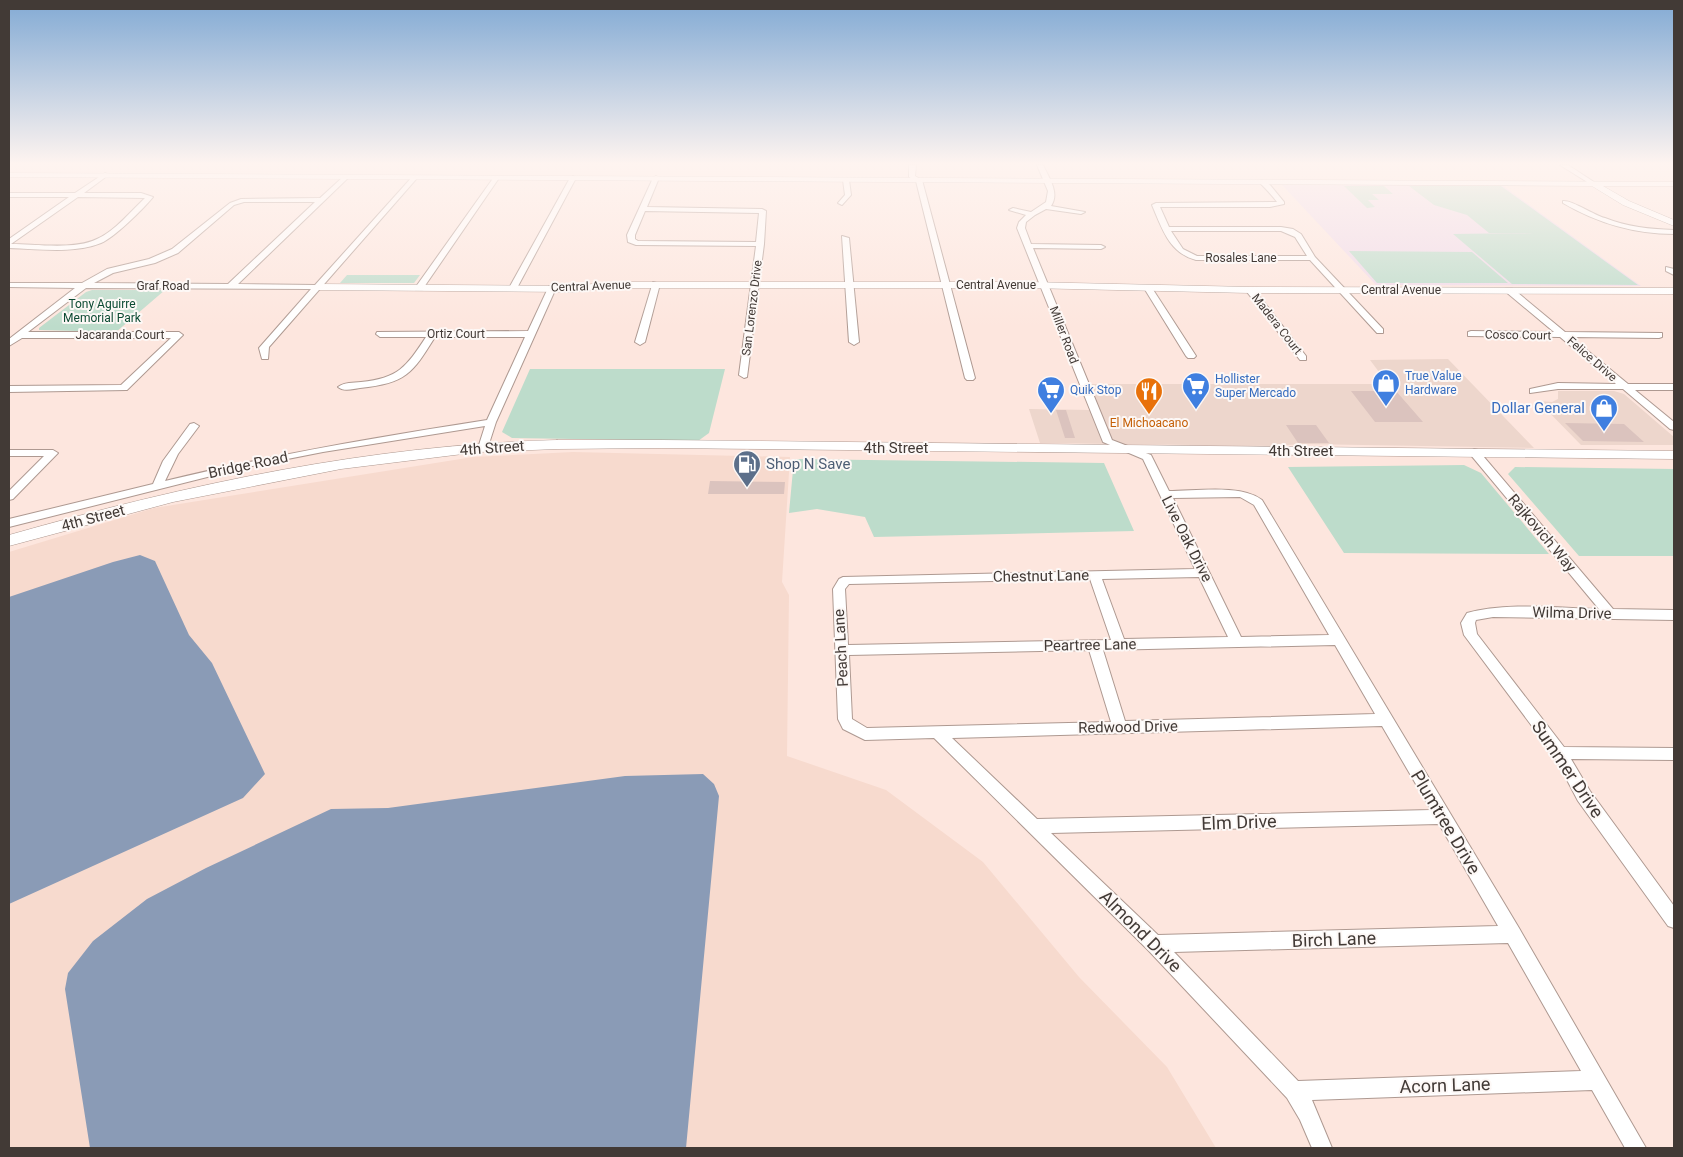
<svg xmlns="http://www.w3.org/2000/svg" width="1683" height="1157" font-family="Roboto,sans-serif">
<rect width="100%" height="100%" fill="#fde6de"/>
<path fill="#edd6cc" d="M 1448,359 L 1534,448 L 1304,444 L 1270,446 L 1040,443 L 1029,409 L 1090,410 L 1080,384 L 1388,384 L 1370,360 Z
M 1558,391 L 1614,391 L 1624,394 L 1674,437 L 1674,445 L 1581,445 L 1538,401 L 1552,402 L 1558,399 Z"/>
<path fill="#f7dace" d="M 573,452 L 790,457 L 782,582 L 789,595 L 787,756 L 886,790 L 983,862 L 1079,977 L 1167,1067 L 1216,1148 L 9,1148 L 9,552 L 154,508 L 473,457 Z"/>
<path fill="#f0dbe9" d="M 1282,185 L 1502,185 L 1641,286 L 1376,285 Z"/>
<path fill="#bddccb" d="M 1344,186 L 1384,186 L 1393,194 L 1372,194 L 1379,200 L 1368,200 L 1375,207 L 1367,208 Z
M 1409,186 L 1501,186 L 1638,285 L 1512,284 L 1453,234 L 1535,233 L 1489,233 L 1467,215 L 1434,205 Z
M 1349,251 L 1472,252 L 1508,283 L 1377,283 Z
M 347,275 L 420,275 L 414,283 L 340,283 Z
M 92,290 L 165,290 L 116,332 L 39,330 L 39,328 L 86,292 Z
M 530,369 L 725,369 L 709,433 L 698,441 L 512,438 L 502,432 Z
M 794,459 L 1104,463 L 1134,531 L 874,537 L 865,517 L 817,509 L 789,513 Z
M 1464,465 L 1481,473 L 1549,554 L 1344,553 L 1288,467 Z
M 1515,467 L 1674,469 L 1674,556 L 1579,556 L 1508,474 Z"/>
<path fill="#8a9bb6" d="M 140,555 L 155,561 L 189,635 L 212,663 L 265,774 L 243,798 L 9,904 L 9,597 L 113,562 Z
M 703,774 L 714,784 L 719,796 L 686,1148 L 90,1148 L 65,989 L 68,973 L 93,941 L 147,899 L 206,868 L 331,809 L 388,808 L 625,776 Z"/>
<path fill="#dbc3be" d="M 1351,391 L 1396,391 L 1423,422 L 1375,422 Z
M 1056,410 L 1066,410 L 1075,438 L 1065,438 Z
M 1565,423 L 1624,424 L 1644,442 L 1583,441 Z
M 1286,425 L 1316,425 L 1329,443 L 1298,443 Z
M 710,481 L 785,482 L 784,494 L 708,494 Z"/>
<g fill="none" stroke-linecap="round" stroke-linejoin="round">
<g stroke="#ae9991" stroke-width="2">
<path id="minor" d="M 909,165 L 916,165 L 915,176 L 922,180 L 975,378 L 973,380 L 967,380 L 965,378 L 916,181 L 909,177 Z
M 1037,165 L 1043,165 C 1049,178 1060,193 1051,206 L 1085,212 L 1081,214 L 1046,209 L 1035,215 L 1026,222 L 1025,228 L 1031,244 L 1101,245 L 1105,247 L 1101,249 L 1033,248 L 1112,440 L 1151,455 L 1169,491 C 1196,491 1242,484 1262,500 L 1519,928 L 1646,1148 L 1625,1148 L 1592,1090 L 1312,1100 L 1332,1148 L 1312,1148 L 1300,1120 L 1287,1098 L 1148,950 L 934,738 L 865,740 L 843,729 L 838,719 L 833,589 L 839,579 L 843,577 L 1195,569 L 1143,459 L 1103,442 L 1017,228 L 1019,222 L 1026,215 L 1009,210 L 1013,208 L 1031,212 L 1046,202 L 1048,191 ZM 1240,497 L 1254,505 L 1329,635 L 1241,637 L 1173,498 ZM 1199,577 L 1228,637 L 1124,639 L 1102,579 ZM 1090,579 L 1111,640 L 848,645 L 845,589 L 849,584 ZM 1335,645 L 1375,714 L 1125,721 L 1103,650 ZM 1089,650 L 1111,722 L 867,728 L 852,719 L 849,655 ZM 1382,726 L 1431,810 L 1037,819 L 952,738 ZM 1439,824 L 1498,926 L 1158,935 L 1051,833 ZM 1508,943 L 1581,1071 L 1298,1081 L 1174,952 Z
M 1560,165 L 1568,165 L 1597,184 L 1592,185 Z
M 105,173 L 107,174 L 107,176 L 84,193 L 141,193 L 153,197 C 143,209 115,237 101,243 C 73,254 38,249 9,248 L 9,239 L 69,197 L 9,197 L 9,193 L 75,193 ZM 78,197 L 145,198 C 131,211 115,231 97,239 C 76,250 35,244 11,244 Z
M 344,176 L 349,177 L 238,284 L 315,285 L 413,176 L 418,177 L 269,347 L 268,359 L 262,359 L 259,348 L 311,289 L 86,288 L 28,332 L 179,332 L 183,335 L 127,390 L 9,392 L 9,386 L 121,385 L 171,338 L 22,338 L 9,346 L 9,339 L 75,288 L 9,287 L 9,283 L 82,283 L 107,269 L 149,259 L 172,249 L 230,203 L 241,199 L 320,198 ZM 244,202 L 315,202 L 228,284 L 94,283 L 113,273 L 155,263 L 178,253 L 234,205 Z
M 573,176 L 576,178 L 517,288 L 510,290 L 509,288 L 570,178 Z
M 656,176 L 659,178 L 647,207 L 762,209 L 766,211 L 764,244 L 747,377 L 744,378 L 739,375 L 756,246 L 636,245 L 628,242 L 627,235 L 653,178 ZM 645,211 L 759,213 L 756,242 L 638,241 L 635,239 L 635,235 Z
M 494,177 L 499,178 L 422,290 L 416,290 L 415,288 Z
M 846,178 L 849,180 L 851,195 L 842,205 L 838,203 L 845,195 L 843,180 Z
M 1262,180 L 1270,185 L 1284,202 L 1284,204 L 1270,207 L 1160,207 L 1169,227 L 1281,227 L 1293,229 L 1301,234 L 1315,257 L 1383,329 L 1383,333 L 1377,333 L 1310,260 L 1196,260 C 1169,253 1162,228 1152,205 L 1156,203 L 1277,202 C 1271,194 1265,188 1259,182 ZM 1171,231 L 1281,231 L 1295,237 L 1307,256 L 1197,256 L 1183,249 Z
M 1563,201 C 1572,200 1594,215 1605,218 C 1627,227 1650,229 1674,230 L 1674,234 C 1634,234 1597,223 1563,203 Z
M 842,236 L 849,238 L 859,342 L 854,345 L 849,342 Z
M 1666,267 L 1674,269 L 1674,275 L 1666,271 Z
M 653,282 L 660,284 L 645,342 L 640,345 L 635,342 Z
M 549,286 L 556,288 L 496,422 L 487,450 L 479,450 L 478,448 L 485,426 L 323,452 L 247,467 L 9,527 L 9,519 L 153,484 L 163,461 L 190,424 L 194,423 L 199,426 L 178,454 L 165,481 C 272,455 378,437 487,420 L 525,337 L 435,337 C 412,374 406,383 360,388 C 353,389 344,392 338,387 C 344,382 353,383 361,382 C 399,378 406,367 426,337 L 380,337 L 376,334 L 377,332 L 528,331 Z
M 1145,286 L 1152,288 L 1196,356 L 1194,358 L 1188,358 L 1186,356 L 1144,288 Z
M 1247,288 L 1253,288 L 1306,356 L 1306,360 L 1300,360 L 1247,292 Z
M 1506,288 L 1512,288 L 1565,332 L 1662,333 L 1662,337 L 1659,338 L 1571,337 L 1628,384 L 1674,384 L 1674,390 L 1635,390 L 1674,422 L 1674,430 L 1670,429 L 1623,389 L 1558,389 L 1530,393 L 1530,389 L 1558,383 L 1616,384 L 1560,337 L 1468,336 L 1468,332 L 1471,331 L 1554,332 L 1506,292 Z
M 1474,449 L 1478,450 L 1613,609 L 1674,610 L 1674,620 L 1493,617 L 1476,620 L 1475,623 L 1477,634 L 1564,747 L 1674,748 L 1674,760 L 1571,759 L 1590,791 L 1674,906 L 1674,928 L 1668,926 L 1578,801 L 1555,757 L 1464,635 L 1461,623 L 1467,613 C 1505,602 1559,608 1599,609 L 1470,454 L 1469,452 Z
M 9,450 L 53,450 L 58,453 L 13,499 L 9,500 L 9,491 L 44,456 L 9,456 Z"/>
</g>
<g stroke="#ae9991" stroke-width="1">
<path id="tertiary" d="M 9,173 L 1674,182 L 1674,186 L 1603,186 L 1629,201 L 1674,220 L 1674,226 L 1623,205 L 1592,186 L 9,177 Z
M 612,282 L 1028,282 L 1250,287 L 1674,288 L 1674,294 L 1250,293 L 1028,288 L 612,288 L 573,292 L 318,290 L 313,287 L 318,284 L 573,286 Z"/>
</g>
<g stroke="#ae9991" stroke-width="1">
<path id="secondary" d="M 557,440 L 661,440 L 1674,451 L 1674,459 L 661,448 L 557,449 L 479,452 L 341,469 L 173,502 L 9,546 L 9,535 C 188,484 370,445 557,440 Z"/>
</g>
<use href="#minor" fill="#fff" fill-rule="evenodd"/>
<use href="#tertiary" fill="#fff" fill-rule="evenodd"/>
<use href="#secondary" fill="#fff" fill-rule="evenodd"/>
</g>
<linearGradient id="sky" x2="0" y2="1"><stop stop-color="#82aad4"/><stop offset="0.5" stop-color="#fef4f0"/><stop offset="1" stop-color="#fef4f0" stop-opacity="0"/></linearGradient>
<rect width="1683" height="327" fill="url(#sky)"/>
<defs>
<g id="shop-pin" transform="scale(1.4375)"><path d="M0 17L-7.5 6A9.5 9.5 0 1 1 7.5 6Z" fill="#3f7fe0" stroke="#fdf8f6"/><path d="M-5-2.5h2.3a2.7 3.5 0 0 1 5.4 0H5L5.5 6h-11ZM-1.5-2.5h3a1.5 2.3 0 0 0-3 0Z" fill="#fff"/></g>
<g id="supermarket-pin" transform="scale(1.4375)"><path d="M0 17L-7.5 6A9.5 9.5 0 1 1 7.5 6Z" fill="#3f7fe0" stroke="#fdf8f6"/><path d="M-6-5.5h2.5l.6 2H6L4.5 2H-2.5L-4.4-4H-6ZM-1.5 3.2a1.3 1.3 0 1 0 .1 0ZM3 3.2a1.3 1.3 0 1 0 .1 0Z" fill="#fff"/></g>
<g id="restaurant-pin" transform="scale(1.4375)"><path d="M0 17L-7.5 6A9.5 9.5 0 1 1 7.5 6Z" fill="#e8710a" stroke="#fdf8f6"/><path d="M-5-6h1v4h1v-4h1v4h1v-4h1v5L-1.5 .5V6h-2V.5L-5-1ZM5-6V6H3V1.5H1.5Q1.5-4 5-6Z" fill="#fff"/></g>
<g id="fuel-pin" transform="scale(1.4375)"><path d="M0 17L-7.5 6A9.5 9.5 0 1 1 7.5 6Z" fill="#5c6f8a" stroke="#fdf8f6"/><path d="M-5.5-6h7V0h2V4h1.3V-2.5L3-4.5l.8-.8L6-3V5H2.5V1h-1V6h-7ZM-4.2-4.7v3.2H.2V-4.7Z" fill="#fff"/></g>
</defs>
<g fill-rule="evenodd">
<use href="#shop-pin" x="1386" y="383"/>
<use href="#supermarket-pin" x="1196" y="386"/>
<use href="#supermarket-pin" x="1051" y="390"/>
<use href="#restaurant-pin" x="1149" y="391"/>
<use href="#shop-pin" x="1604" y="408"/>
<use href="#fuel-pin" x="747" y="464"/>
</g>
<g text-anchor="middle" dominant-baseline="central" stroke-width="4" stroke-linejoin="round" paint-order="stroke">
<g font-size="12" fill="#423a36" stroke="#fdf8f6">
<text x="1241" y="258">Rosales Lane</text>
<text x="996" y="285">Central Avenue</text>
<text x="163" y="286">Graf Road</text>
<text transform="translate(591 286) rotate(-2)">Central Avenue</text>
<text x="1401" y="290">Central Avenue</text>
<text transform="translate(752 308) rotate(-83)">San Lorenzo Drive</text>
<text transform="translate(1277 324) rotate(52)">Madera Court</text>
<text x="456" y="334">Ortiz Court</text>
<text x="120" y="335">Jacaranda Court</text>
<text transform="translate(1064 335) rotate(69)">Miller Road</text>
<text transform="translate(1518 335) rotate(1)">Cosco Court</text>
<text transform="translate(1592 359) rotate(41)">Felice Drive</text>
</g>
<g font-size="12" fill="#0c4b33" stroke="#fdf8f6">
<text x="102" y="304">Tony Aguirre<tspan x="102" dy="14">Memorial Park</tspan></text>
</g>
<g font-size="12" fill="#366cbe" stroke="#fdf8f6" text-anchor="start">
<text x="1405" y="376">True Value<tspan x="1405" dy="14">Hardware</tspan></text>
<text x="1215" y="379">Hollister<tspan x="1215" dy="14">Super Mercado</tspan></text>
<text x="1070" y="390">Quik Stop</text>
</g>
<g font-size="12" fill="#c56008" stroke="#fdf8f6">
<text x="1149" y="423">El Michoacano</text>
</g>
<g font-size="15" fill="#366cbe" stroke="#fdf8f6" text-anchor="end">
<text x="1585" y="408">Dollar General</text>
</g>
<g font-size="15" fill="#423a36" stroke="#fdf8f6">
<text transform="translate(492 448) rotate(-4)">4th Street</text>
<text x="896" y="448">4th Street</text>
<text x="1301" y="451">4th Street</text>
<text transform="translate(248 465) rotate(-12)">Bridge Road</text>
<text transform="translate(93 518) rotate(-15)">4th Street</text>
<text transform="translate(1542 533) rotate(50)">Rajkovich Way</text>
<text transform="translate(1187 539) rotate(63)">Live Oak Drive</text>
<text transform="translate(1041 576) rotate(-1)">Chestnut Lane</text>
<text transform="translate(1572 613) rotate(1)">Wilma Drive</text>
<text transform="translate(1090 645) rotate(-1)">Peartree Lane</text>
<text transform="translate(841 648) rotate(-93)">Peach Lane</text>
<text transform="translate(1128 727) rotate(-1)">Redwood Drive</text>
</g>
<g font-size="15" fill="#4e5e75" stroke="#fdf8f6" text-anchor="start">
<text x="766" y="464">Shop N Save</text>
</g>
<g font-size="18" fill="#423a36" stroke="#fdf8f6">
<text transform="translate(1568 769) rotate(56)">Summer Drive</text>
<text transform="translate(1239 822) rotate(-2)">Elm Drive</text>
<text transform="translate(1446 822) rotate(59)">Plumtree Drive</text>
<text transform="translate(1141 931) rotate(45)">Almond Drive</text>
<text transform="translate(1334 939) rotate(-2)">Birch Lane</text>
<text transform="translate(1445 1085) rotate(-2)">Acorn Lane</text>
</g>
</g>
<rect width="1683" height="1157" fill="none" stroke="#423a36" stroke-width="20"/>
</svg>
